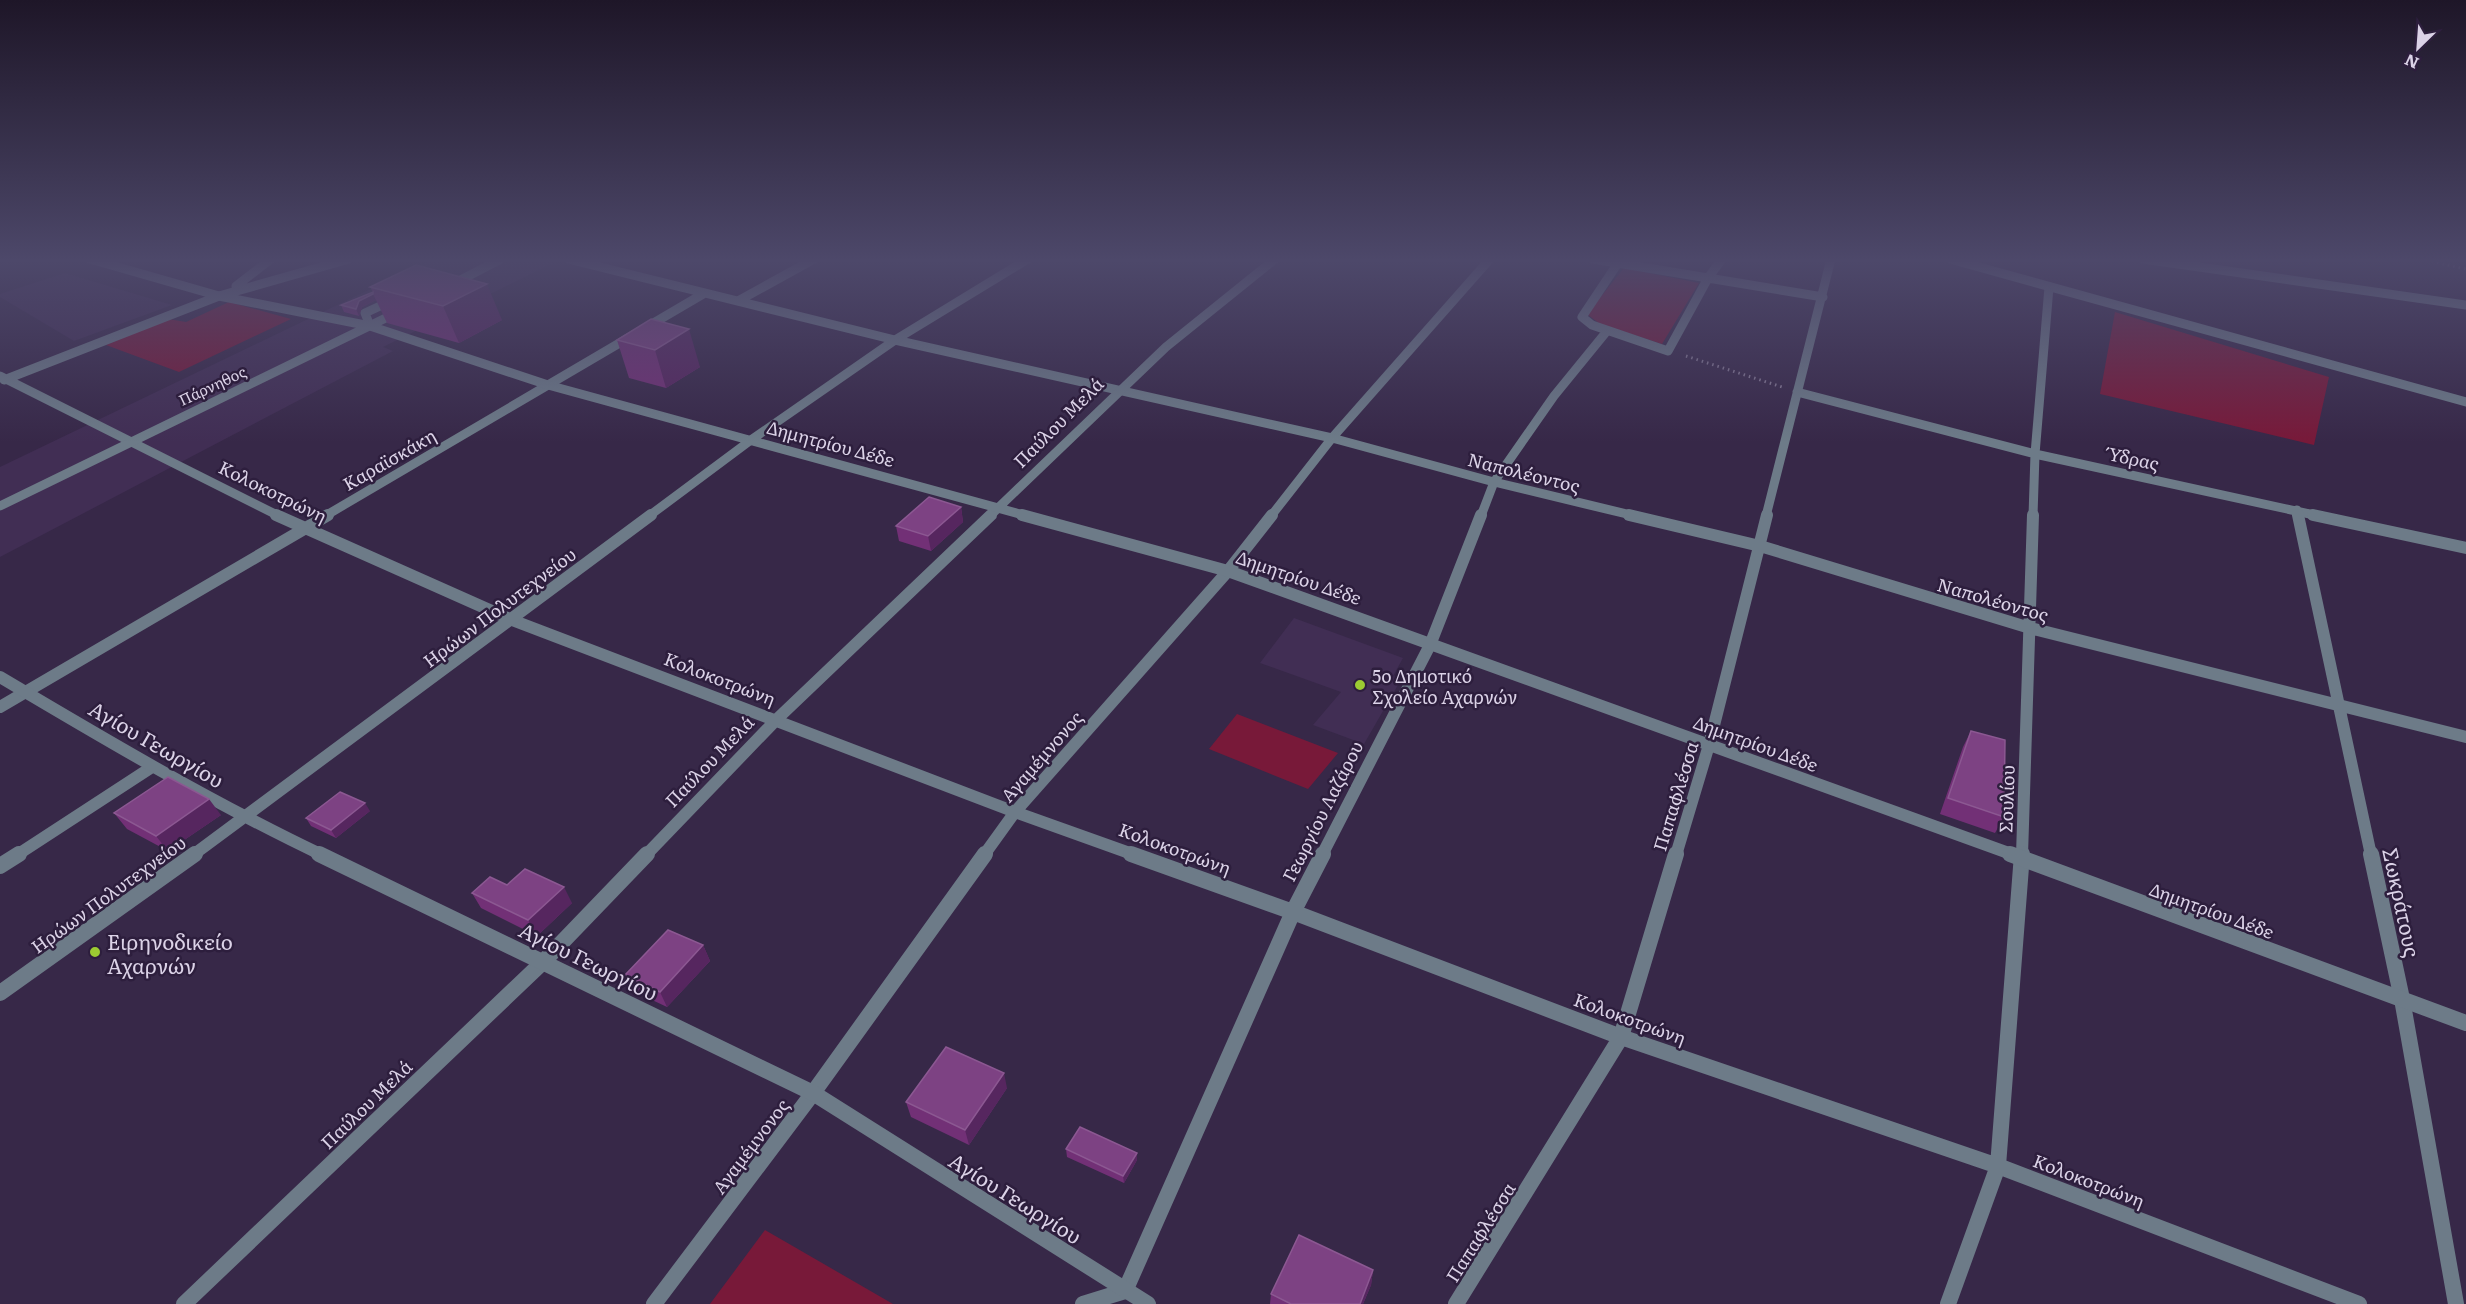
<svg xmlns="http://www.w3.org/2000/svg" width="2466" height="1304" font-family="Literata,serif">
<rect width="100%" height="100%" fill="#372848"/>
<path fill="#412e54" d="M 433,259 L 561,259 L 383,347 L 393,351 L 0,557 L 0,467 Z
M 65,273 L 172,305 L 74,341 L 0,297 L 0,294 Z
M 1294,618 L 1403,658 L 1393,676 L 1402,678 L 1364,744 L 1313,725 L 1341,692 L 1260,663 Z"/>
<path fill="#781939" d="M 1624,268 L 1699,283 L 1662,344 L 1600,324 L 1587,314 Z
M 229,302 L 291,319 L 179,372 L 106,345 L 168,319 L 186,322 Z
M 2115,312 L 2329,377 L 2314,445 L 2100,394 Z
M 1237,714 L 1338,753 L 1308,789 L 1209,749 Z
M 765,1230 L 893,1304 L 710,1304 Z"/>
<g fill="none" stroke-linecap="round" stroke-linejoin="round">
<path stroke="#877b95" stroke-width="3" stroke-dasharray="1.5 4" stroke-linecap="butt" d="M 2421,259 L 2466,269
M 1686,356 L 1782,387"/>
<path stroke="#6d7b88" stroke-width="9" d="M 370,326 L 365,313 L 393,300"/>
<path stroke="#6d7b88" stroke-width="9" d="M 568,259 L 895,340 L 1332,438 L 1494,482 L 1635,516
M 1593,259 L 1823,297
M 2143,259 L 2466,305
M 1618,263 L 1582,317 L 1592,325 L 1668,351 L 1708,278 L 1722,259
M 236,286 L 271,259
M 738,301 L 814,259
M 0,376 L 279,516
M 4,380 L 219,296 L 349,259
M 1797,392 L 2035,454 L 2319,516
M 2297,510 L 2298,516
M 325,516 L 703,294
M 990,516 L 998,508
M 1271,516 L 1332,438 L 1490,259
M 1481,516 L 1494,482 L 1554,396 L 1607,331
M 1766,516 L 1831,259
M 2033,516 L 2035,454 L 2049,287"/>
<path stroke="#6d7b88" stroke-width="12" d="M 276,515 L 512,620 L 1015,812 L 1135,855
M 1629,515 L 1760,546 L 2030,628 L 2466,737
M 2298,515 L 2371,855
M 2313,515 L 2466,548
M 0,707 L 328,515
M 17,855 L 152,767
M 646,855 L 776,720 L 991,515
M 984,855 L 1015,812 L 1228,571 L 1272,515
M 1322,855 L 1430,645 L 1481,515
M 1676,855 L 1709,745 L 1767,515
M 2022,855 L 2033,515"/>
<path stroke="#6d7b88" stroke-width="16" d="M 1131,854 L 1293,912 L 1621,1037 L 1998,1166 L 2359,1304
M 2371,854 L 2402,999 L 2456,1304
M 0,866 L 19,854
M 184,1304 L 544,961 L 647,854
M 654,1304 L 813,1093 L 985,854
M 1083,1304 L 1125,1291 L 1293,912 L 1323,854
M 1456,1304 L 1621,1037 L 1676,854
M 1948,1304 L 1998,1166 L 2022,854"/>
<path stroke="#6d7b88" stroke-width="9" d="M 90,259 L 219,296 L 370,326 L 548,385 L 1027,516
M 1950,259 L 2466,402
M 451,285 L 501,259
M 0,506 L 398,312
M 998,508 L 1166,347 L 1275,259
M 649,516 L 751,440 L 895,340 L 1028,259"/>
<path stroke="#6d7b88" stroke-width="12" d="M 1022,515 L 1228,571 L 2014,855
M 0,677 C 106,740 211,802 322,855
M 193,855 L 651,515"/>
<path stroke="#6d7b88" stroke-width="16" d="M 319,854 L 813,1093 L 1148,1304
M 2010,854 L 2466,1023
M 0,993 L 195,854"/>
</g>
<path fill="#723076" d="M 370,287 L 502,320 L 459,343 L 387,323 L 376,300 L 362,307 L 359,316 L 344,312 L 341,305 L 373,292 Z
M 651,319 L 700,367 L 666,388 L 629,378 L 617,340 Z
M 961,507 L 963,522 L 931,551 L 899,541 L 896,526 Z
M 1971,731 L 2004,817 L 1995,833 L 1940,814 L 1963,747 Z
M 370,811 L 336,838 L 311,826 L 306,818 Z
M 114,813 L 221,815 L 168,851 L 127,829 Z
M 507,885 L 572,903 L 537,936 L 481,908 L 472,893 Z
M 703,945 L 710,961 L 667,1007 L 633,991 L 625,975 Z
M 1007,1088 L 969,1145 L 911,1117 L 906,1102 Z
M 1066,1149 L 1137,1153 L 1137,1160 L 1124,1183 L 1067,1157 Z
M 1373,1270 L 1371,1285 L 1363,1304 L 1270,1304 L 1271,1294 Z"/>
<path fill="#56265f" d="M 487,284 L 502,320 L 459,343 L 443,306 Z
M 373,294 L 376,300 L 362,307 L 359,316 L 356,309 L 359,301 Z
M 689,329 L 700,367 L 666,388 L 655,350 Z
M 961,507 L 963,522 L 931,551 L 928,536 Z
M 209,799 L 221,815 L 168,851 L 156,836 Z
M 365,803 L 370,811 L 336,838 L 331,830 Z
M 564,887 L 572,903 L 537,936 L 528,920 Z
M 703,945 L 710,961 L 667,1007 L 660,992 Z
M 1004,1073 L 1007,1088 L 969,1145 L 965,1130 Z
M 1137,1153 L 1137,1160 L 1124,1183 L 1123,1176 Z
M 1373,1270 L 1371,1285 L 1363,1304 L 1360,1304 Z"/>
<path fill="#7d4283" stroke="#8c5892" stroke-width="1.5" d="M 416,265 L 487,284 L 443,306 L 370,287 Z
M 373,292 L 373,294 L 359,301 L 356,309 L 341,305 Z
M 651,319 L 689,329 L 655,350 L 617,340 Z
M 929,497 L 961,507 L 928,536 L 896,526 Z
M 1971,731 L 2005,740 L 2004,817 L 1948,798 Z
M 168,777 L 209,799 L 156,836 L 114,813 Z
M 340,792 L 365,803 L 331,830 L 306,818 Z
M 525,869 L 564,887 L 528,920 L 472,893 L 490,877 L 507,885 Z
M 668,930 L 703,945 L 660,992 L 625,975 Z
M 946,1047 L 1004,1073 L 965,1130 L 906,1102 Z
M 1080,1127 L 1137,1153 L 1123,1176 L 1066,1149 Z
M 1299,1235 L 1373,1270 L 1360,1304 L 1291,1304 L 1271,1294 Z"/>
<linearGradient id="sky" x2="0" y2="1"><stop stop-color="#1e1628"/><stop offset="0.59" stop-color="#4d486a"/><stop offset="1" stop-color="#4d486a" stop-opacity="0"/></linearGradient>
<rect width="2466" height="442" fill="url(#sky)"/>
<g fill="#9ccb32" stroke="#2d1e3d" stroke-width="2">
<circle cx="1360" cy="685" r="6"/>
<circle cx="95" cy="952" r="6"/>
</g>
<g text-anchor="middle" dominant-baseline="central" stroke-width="5" stroke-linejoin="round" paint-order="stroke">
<g font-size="15" fill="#dbd2e7" stroke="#2d1e3d">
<text transform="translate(212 385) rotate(-25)">Πάρνηθος</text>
</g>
<g font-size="18" fill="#dbd2e7" stroke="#2d1e3d">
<text transform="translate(1058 422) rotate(-45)">Παύλου Μελά</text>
<text transform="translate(831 443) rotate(15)">Δημητρίου Δέδε</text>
<text transform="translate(2134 458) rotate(12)">Ύδρας</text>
<text transform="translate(389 459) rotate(-30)">Καραϊσκάκη</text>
<text transform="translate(1524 472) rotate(14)">Ναπολέοντος</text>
<text transform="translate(273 491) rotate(26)">Κολοκοτρώνη</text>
<text transform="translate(1299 577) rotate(19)">Δημητρίου Δέδε</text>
<text transform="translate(1993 599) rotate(16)">Ναπολέοντος</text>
<text transform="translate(499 607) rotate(-37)">Ηρώων Πολυτεχνείου</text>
<text transform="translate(720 678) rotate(21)">Κολοκοτρώνη</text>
<text transform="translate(1756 743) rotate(20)">Δημητρίου Δέδε</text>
<text transform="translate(1041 756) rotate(-49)">Αγαμέμνονος</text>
<text transform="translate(709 761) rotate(-46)">Παύλου Μελά</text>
<text transform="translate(1675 796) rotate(-73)">Παπαφλέσσα</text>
<text transform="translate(2006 799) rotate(-88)">Σουλίου</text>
<text transform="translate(1322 811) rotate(-63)">Γεωργίου Λαζάρου</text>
<text transform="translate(1175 848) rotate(20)">Κολοκοτρώνη</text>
<text transform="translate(108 894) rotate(-36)">Ηρώων Πολυτεχνείου</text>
<text transform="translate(2212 910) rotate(20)">Δημητρίου Δέδε</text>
<text transform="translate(1630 1018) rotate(20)">Κολοκοτρώνη</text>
<text transform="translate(366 1104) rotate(-44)">Παύλου Μελά</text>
<text transform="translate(750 1146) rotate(-53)">Αγαμέμνονος</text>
<text transform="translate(2089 1180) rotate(21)">Κολοκοτρώνη</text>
<text transform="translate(1480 1232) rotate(-58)">Παπαφλέσσα</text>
</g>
<g font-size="18" fill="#dbd2e7" stroke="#2d1e3d" text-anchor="start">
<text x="1372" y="675">5ο Δημοτικό<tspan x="1372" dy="21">Σχολείο Αχαρνών</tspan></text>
</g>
<g font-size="21" fill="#dbd2e7" stroke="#2d1e3d">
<text transform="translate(157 743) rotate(30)">Αγίου Γεωργίου</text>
<text transform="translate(2403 902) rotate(78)">Σωκράτους</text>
<text transform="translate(589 960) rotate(26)">Αγίου Γεωργίου</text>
<text transform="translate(1016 1197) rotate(32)">Αγίου Γεωργίου</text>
</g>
<g font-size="21" fill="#dbd2e7" stroke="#2d1e3d" text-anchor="start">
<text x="107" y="940">Ειρηνοδικείο<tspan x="107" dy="24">Αχαρνών</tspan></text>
</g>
</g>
<g transform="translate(2418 48) rotate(205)" stroke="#2d1e3d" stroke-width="4.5" paint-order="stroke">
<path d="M0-4.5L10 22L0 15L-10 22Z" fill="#dbd2e7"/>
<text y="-9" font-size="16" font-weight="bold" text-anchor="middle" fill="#dbd2e7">N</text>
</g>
</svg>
